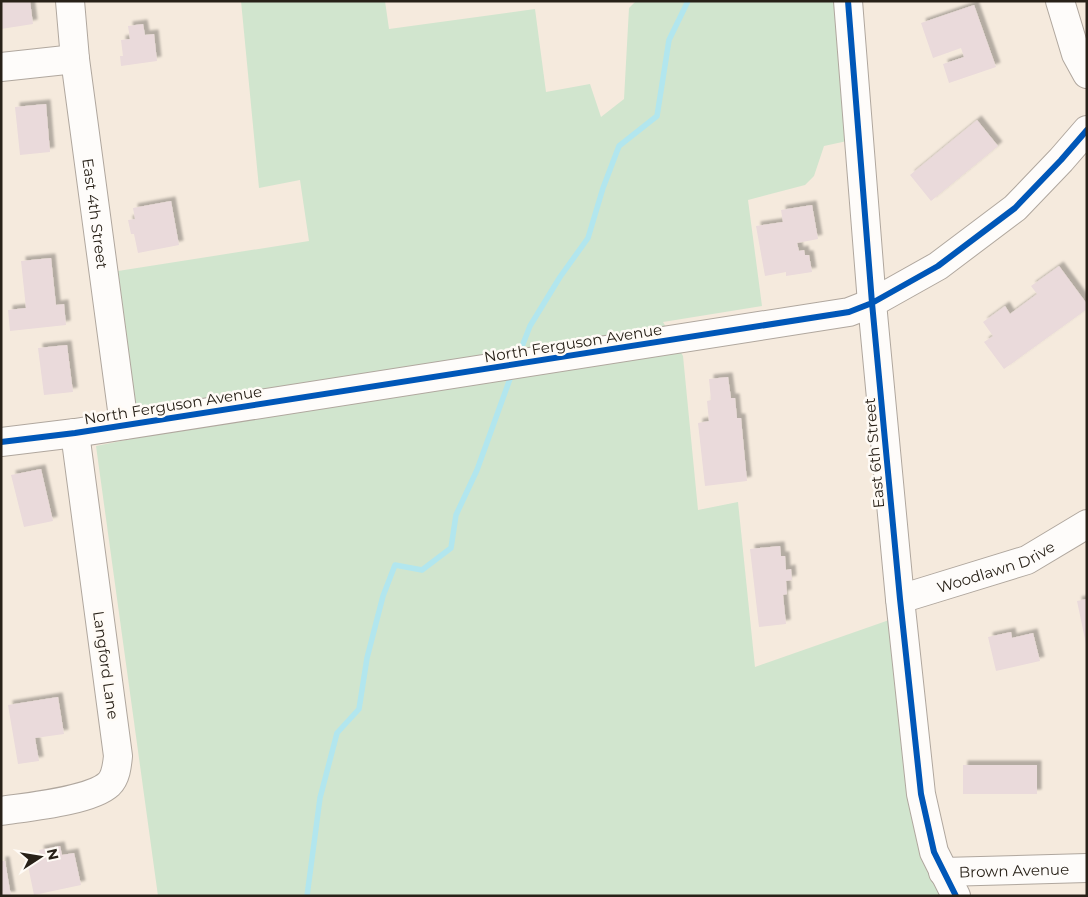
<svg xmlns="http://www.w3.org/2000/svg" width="1088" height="897" font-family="Montserrat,sans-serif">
<defs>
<filter id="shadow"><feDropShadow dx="4.5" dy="-4.5" stdDeviation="1" flood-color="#0004"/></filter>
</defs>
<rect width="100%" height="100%" fill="#f5eadd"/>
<path fill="#d1e5ce" d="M 241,1 L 385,1 L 389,29 L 535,9 L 546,92 L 590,84 L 601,117 L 624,99 L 629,8 L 636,1 L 838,1 L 847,141 L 824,146 L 814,176 L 805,185 L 748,200 L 762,306 L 663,322 L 683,356 L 698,510 L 738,502 L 755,667 L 892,619 L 943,896 L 158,896 L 96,446 L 136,438 L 136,408 L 118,271 L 309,241 L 300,180 L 259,188 Z"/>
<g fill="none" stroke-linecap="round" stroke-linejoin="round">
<path stroke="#b2e6ee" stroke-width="5.5" d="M 521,349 L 530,326 L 560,277 L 588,238 L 603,188 L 619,146 L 657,116 L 669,40 L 688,1
M 307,896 L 320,798 L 337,733 L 359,709 L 367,658 L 383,596 L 395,565 L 422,570 L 451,548 L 456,515 L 477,470 L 511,376"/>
</g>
<path fill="#eadadb" filter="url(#shadow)" d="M 1,1 L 30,1 L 33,24 L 1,29 Z
M 974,5 L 996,67 L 949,83 L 943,64 L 964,57 L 961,48 L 933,58 L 921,23 Z
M 143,24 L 145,35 L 154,34 L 157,61 L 121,66 L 120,56 L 123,56 L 121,40 L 130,39 L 128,26 Z
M 46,104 L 50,152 L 20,155 L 15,107 Z
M 977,120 L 998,146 L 931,201 L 910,175 Z
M 171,201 L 179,245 L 138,253 L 134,234 L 131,234 L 128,220 L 135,219 L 133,208 Z
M 812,205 L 818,239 L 797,243 L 799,251 L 804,250 L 805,255 L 809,255 L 812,272 L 786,276 L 786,272 L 765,276 L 756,226 L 783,222 L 781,210 Z
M 51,258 L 56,305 L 64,304 L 66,325 L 10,331 L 8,310 L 26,308 L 21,261 Z
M 1059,266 L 1087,304 L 1087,309 L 1004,369 L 984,342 L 993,336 L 983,322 L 1005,306 L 1010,314 L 1037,294 L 1031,286 Z
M 67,345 L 73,392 L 44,395 L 38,348 Z
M 728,377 L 731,398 L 735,398 L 737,418 L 741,418 L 747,481 L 705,486 L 698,423 L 709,421 L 707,401 L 711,400 L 709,379 Z
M 41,469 L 53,521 L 24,527 L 11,475 Z
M 780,546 L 781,556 L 785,556 L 786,570 L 791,569 L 792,580 L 786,581 L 787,594 L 783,595 L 786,624 L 759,627 L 750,549 Z
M 1087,599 L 1087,644 L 1086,644 L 1077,601 Z
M 1011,632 L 1012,638 L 1033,633 L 1040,661 L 996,671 L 988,637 Z
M 58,697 L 64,734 L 35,738 L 39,761 L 18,764 L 8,705 Z
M 963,765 L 1037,765 L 1037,794 L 963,794 Z
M 60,846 L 62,855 L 74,853 L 81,885 L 34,895 L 27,861 L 41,858 L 39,850 Z
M 1,861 L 5,861 L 11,896 L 1,896 Z"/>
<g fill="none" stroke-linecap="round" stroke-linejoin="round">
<g stroke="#b0a79e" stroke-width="30">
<g id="minor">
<path id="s1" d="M 70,1 L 75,59 L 124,425"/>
<path d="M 848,1 L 872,303 L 900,599 L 921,794 L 934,852 L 956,896"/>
<path d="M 1060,1 L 1076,54 L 1087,74"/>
<path d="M 1,67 L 75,59"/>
<path d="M 1,442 L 75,433 L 849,312 L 872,303 L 938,266 L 1015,208 L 1061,160 L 1087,130"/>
<path id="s2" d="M 900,599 L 1027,560 L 1087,524"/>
<path d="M 1,811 C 27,807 91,801 109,784 C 116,777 117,766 118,756 L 75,433"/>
<path id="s3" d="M 943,872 L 1087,868"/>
</g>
</g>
<use href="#minor" stroke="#fefcfa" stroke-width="28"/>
<g stroke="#fffbf6" stroke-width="9">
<path id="cycleway" d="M 848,1 L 872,303 L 900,599 L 921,794 L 934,852 L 956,896
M 1,442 L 75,433 L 849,312 L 872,303 L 938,266 L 1015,208 L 1061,160 L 1087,130"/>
</g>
<use href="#cycleway" stroke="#0057b8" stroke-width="6"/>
</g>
<g text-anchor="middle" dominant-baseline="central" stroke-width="5" stroke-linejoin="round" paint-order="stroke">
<g font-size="15" fill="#282118" stroke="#fffbf6">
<text stroke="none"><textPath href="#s1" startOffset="214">East 4th Street</textPath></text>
<text transform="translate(573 343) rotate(-9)">North Ferguson Avenue</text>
<text transform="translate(173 405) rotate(-9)">North Ferguson Avenue</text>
<text transform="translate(874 453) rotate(-95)">East 6th Street</text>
<text stroke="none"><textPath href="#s2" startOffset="101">Woodlawn Drive</textPath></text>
<text transform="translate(106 665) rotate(82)">Langford Lane</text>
<text stroke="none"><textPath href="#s3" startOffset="71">Brown Avenue</textPath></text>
</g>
</g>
<rect width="1088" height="897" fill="none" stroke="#282118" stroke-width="5"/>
<g transform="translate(40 857) rotate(78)" stroke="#fffbf6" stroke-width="4" paint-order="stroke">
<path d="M0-4L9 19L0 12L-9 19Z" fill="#282118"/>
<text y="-8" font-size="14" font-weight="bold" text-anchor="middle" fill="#282118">N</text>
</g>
</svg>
